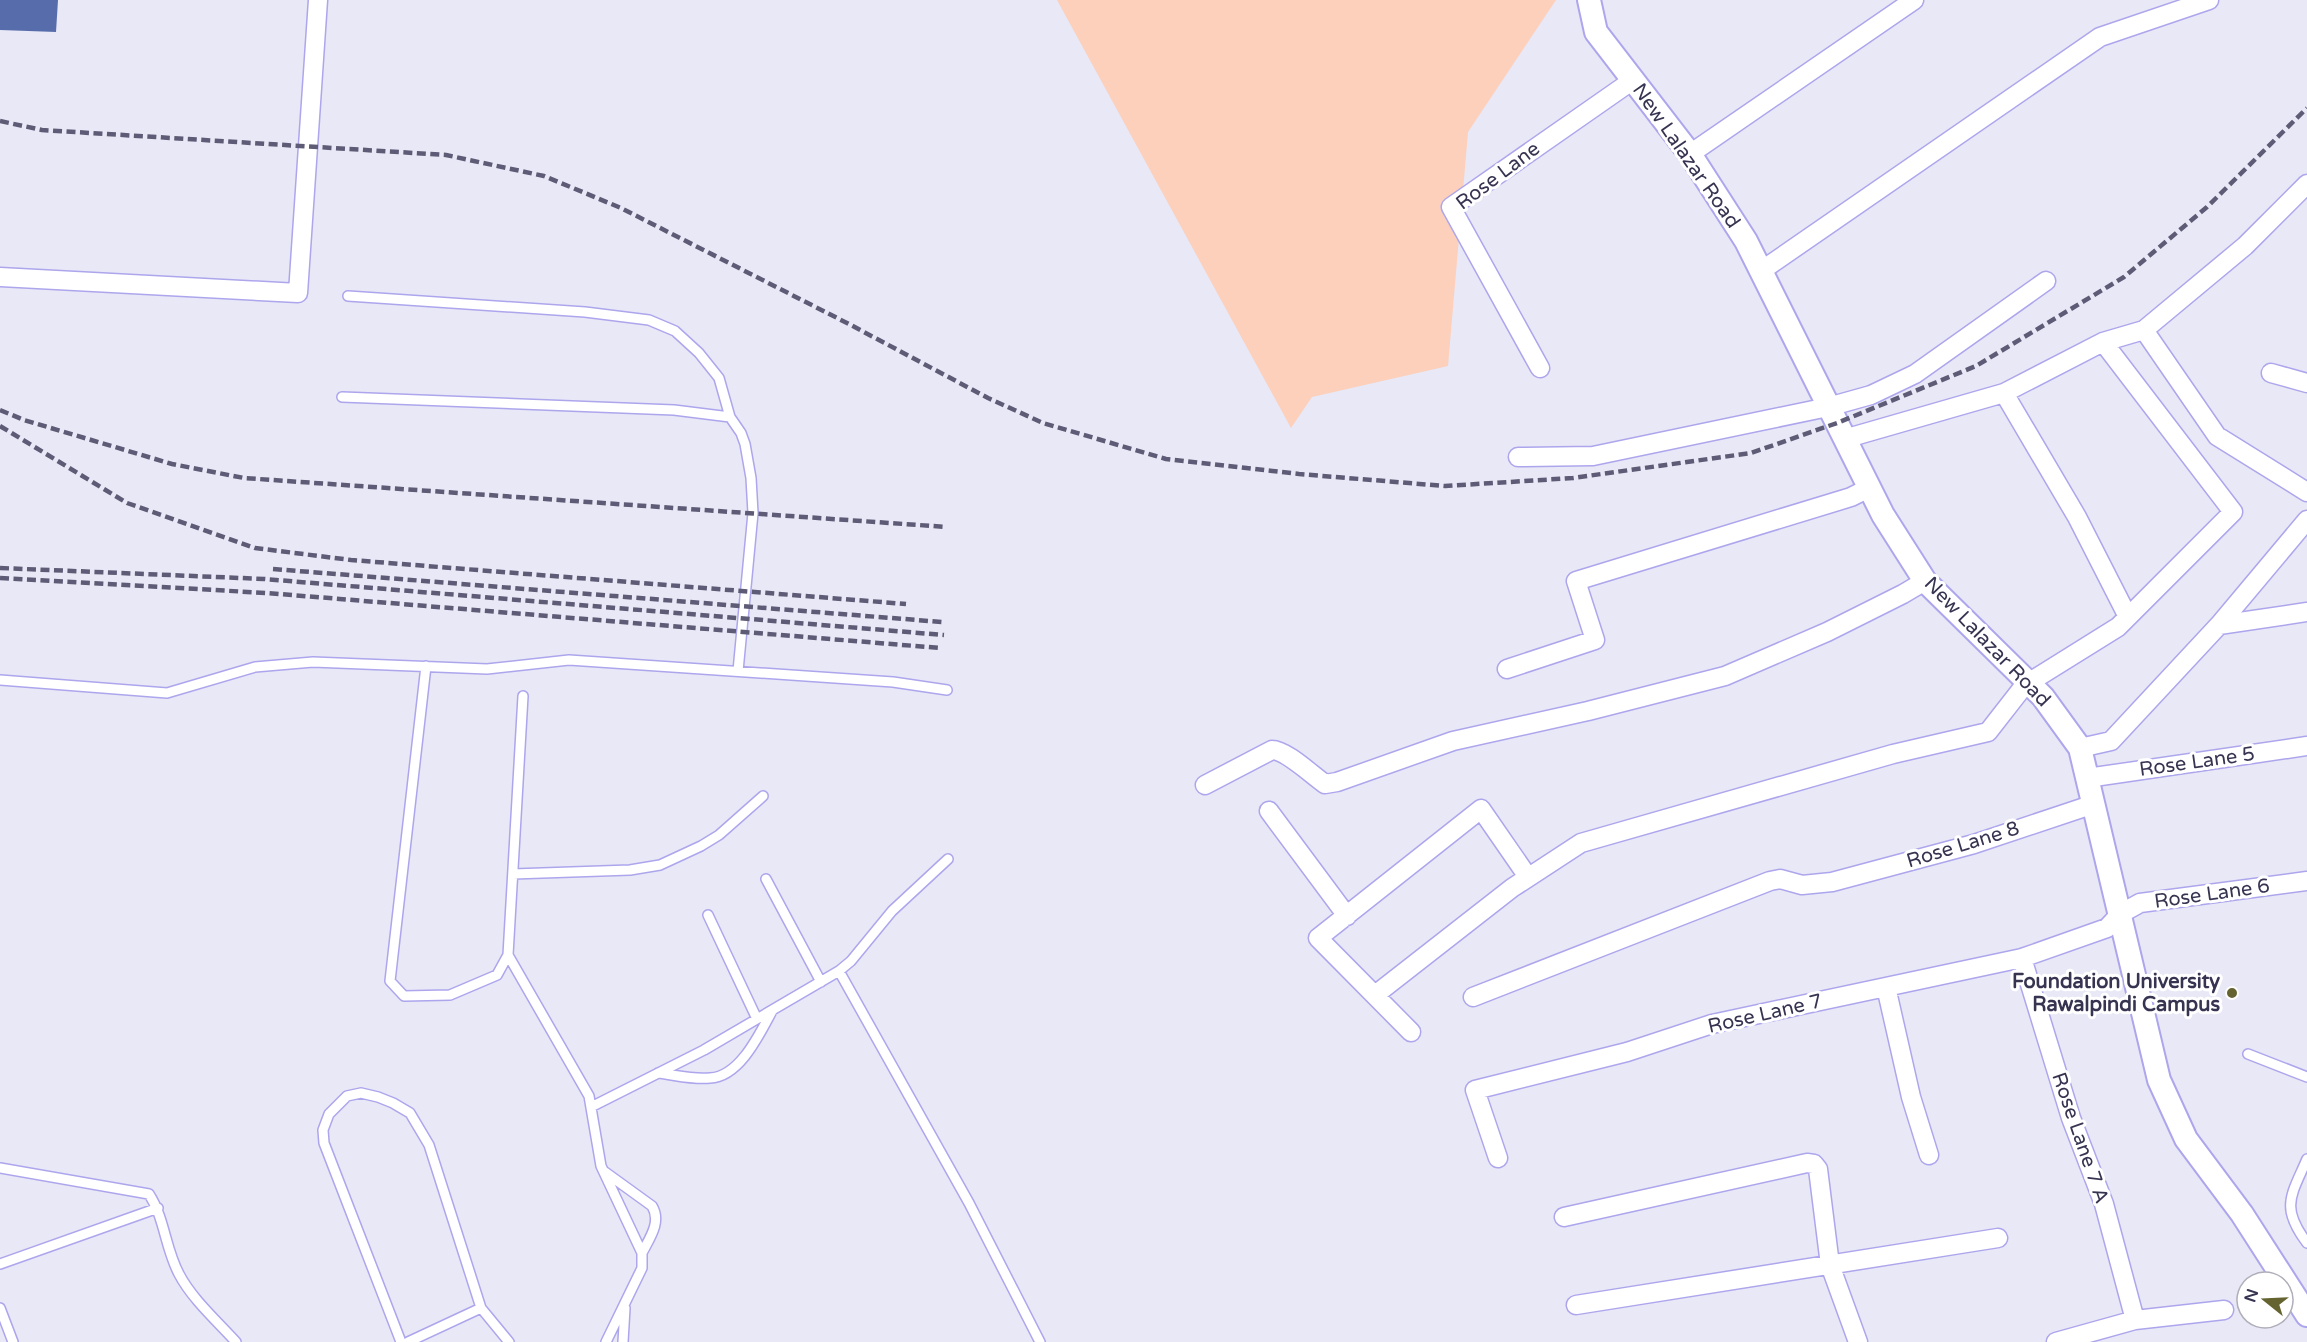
<svg xmlns="http://www.w3.org/2000/svg" width="2307" height="1342" font-family="'Varela Round',sans-serif">
<rect width="100%" height="100%" fill="#e8e8f6"/>
<path fill="#fcd0bb" d="M 1057,0 L 1556,0 L 1468,132 L 1448,366 L 1312,397 L 1291,428 Z"/>
<path fill="#576dab" d="M 0,0 L 58,0 L 56,32 L 0,30 Z"/>
<g fill="none" stroke-linecap="round" stroke-linejoin="round">
<g stroke="#ada6ed" stroke-width="12">
<path id="service" d="M 348,296 L 585,312 L 649,320 L 675,331 L 699,353 L 719,378 L 730,417
M 342,397 L 674,410 L 730,417 L 741,433 L 745,444 L 751,478 L 753,513 L 738,671
M 426,666 L 390,981 L 404,996 L 450,995 L 497,975 L 508,955 L 523,696
M 0,680 L 167,693 L 255,667 L 313,662 L 487,669 L 569,660 L 893,682 L 947,690
M 513,874 L 630,870 L 660,865 L 701,846 L 719,835 L 763,796
M 766,879 L 821,982
M 708,915 L 757,1019
M 508,955 L 589,1096 L 601,1166 L 642,1253 L 642,1268 L 606,1342
M 839,971 L 969,1203 L 1040,1342
M 2248,1054 L 2307,1077
M 658,1073 C 675,1075 694,1080 710,1078 C 740,1077 760,1033 772,1011
M 591,1107 L 704,1050 L 839,971 L 851,961 L 892,911 L 948,859
M 2307,1159 C 2291,1196 2280,1207 2307,1243
M 0,1168 L 149,1194 C 165,1219 165,1248 179,1274 C 192,1299 217,1321 236,1342
M 605,1172 L 652,1206 C 662,1222 649,1239 642,1253
M 0,1264 L 158,1208
M 0,1308 L 13,1342
M 401,1342 L 324,1143 L 323,1130 L 329,1114 L 347,1096 L 361,1093 L 378,1097 L 393,1103 L 410,1113 L 429,1145 L 481,1308 L 509,1342
M 408,1342 L 481,1308
M 623,1342 L 625,1308"/>
</g>
<g stroke="#ada6ed" stroke-width="21">
<path id="minor" d="M 1690,154 L 1914,0
M 1761,271 L 2100,37 L 2209,0
M 0,277 L 298,293 L 318,0
M 2144,330 L 2245,246 L 2307,184
M 1540,368 L 1451,207 L 1633,80
M 2271,373 L 2307,383
M 2004,393 L 2077,517 L 2128,617
M 1844,439 L 2004,393 L 2103,342 L 2144,330 L 2217,436 L 2307,492
M 1518,457 L 1593,456 L 1828,407 L 1871,395 L 1915,374 L 2046,281
M 2219,625 L 2307,612
M 1507,669 L 1595,640 L 1576,581 L 1851,497 L 1869,488
M 2028,683 L 2118,627 L 2233,512 L 2103,342
M 2080,748 L 2111,741 L 2219,625 L 2307,520
M 2087,778 L 2307,746
M 1205,785 L 1272,750 C 1286,750 1312,775 1325,784 L 1337,782 L 1453,741 L 1588,711 L 1725,676 L 1827,632 L 1903,594 L 1925,581
M 1269,811 L 1347,916
M 2022,958 L 2071,1118 L 2104,1204 L 2135,1320
M 1886,987 L 1911,1097 L 1929,1155
M 1375,995 L 1512,888 L 1581,843 L 1893,754 L 1988,732 L 2027,682
M 1473,997 L 1770,881 L 1780,879 L 1802,885 L 1832,882 L 1974,844 L 2094,804
M 1411,1032 L 1318,938 L 1481,809 L 1528,877
M 1498,1158 L 1475,1090 L 1627,1052 L 1712,1024 L 2022,958 L 2107,928 L 2120,914 L 2140,903 L 2307,881
M 1564,1217 L 1807,1163 L 1814,1164 L 1818,1169 L 1830,1265 L 1858,1342
M 1576,1305 L 1998,1238
M 2056,1342 L 2135,1320 L 2224,1310"/>
</g>
<g stroke="#ada6ed" stroke-width="26">
<path id="tertiary" d="M 1589,0 L 1596,32 L 1690,154 L 1746,241 L 1883,515 L 1925,581 L 2043,697 L 2080,748 L 2159,1080 L 2186,1139 L 2242,1214 L 2307,1315"/>
</g>
<use href="#service" stroke="#fff" stroke-width="9"/>
<use href="#minor" stroke="#fff" stroke-width="18"/>
<use href="#tertiary" stroke="#fff" stroke-width="22"/>
<path stroke="#5d5b75" stroke-width="4.5" stroke-dasharray="9 4.5" stroke-linecap="butt" d="M 0,121 L 42,130 L 446,155 L 544,176 L 621,208 L 847,323 L 988,398 L 1043,423 L 1166,459 L 1299,474 L 1445,486 L 1573,478 L 1751,453 L 1837,423 L 1976,366 L 2124,277 L 2207,207 L 2307,108
M 0,410 L 24,420 L 172,464 L 244,478 L 947,527
M 0,426 L 127,503 L 255,548 L 351,560 L 906,604
M 0,568 L 264,579 L 944,635
M 273,569 L 942,622
M 0,578 L 267,593 L 940,648"/>
</g>
<circle fill="#656431" stroke="#fff" stroke-width="2" cx="2232" cy="993" r="6"/>
<g text-anchor="middle" dominant-baseline="central" stroke-width="6" stroke-linejoin="round" paint-order="stroke">
<g font-size="20" fill="#373451" stroke="#fff">
<text transform="translate(1686 156) rotate(55)">New Lalazar Road</text>
<text transform="translate(1498 176) rotate(-37)">Rose Lane</text>
<text transform="translate(1987 642) rotate(46)">New Lalazar Road</text>
<text transform="translate(2197 762) rotate(-8)">Rose Lane 5</text>
<text transform="translate(1963 845) rotate(-17)">Rose Lane 8</text>
<text transform="translate(2212 894) rotate(-8)">Rose Lane 6</text>
<text transform="translate(1765 1014) rotate(-13)">Rose Lane 7</text>
<text transform="translate(2080 1138) rotate(71)">Rose Lane 7 A</text>
</g>
<g font-size="20" font-weight="bold" fill="#373451" stroke="#fff" text-anchor="end">
<text x="2220" y="982">Foundation University<tspan x="2220" dy="23">Rawalpindi Campus</tspan></text>
</g>
</g>
<g transform="translate(2265 1300) rotate(288)"><circle r="28" fill="#ffffff" stroke="#afaeb9" stroke-width="1.5"/>
<path d="M0-4.5L10 22L0 15L-10 22Z" fill="#656431"/>
<text y="-9" font-size="16" font-weight="bold" text-anchor="middle" fill="#373451">N</text>
</g>
</svg>
